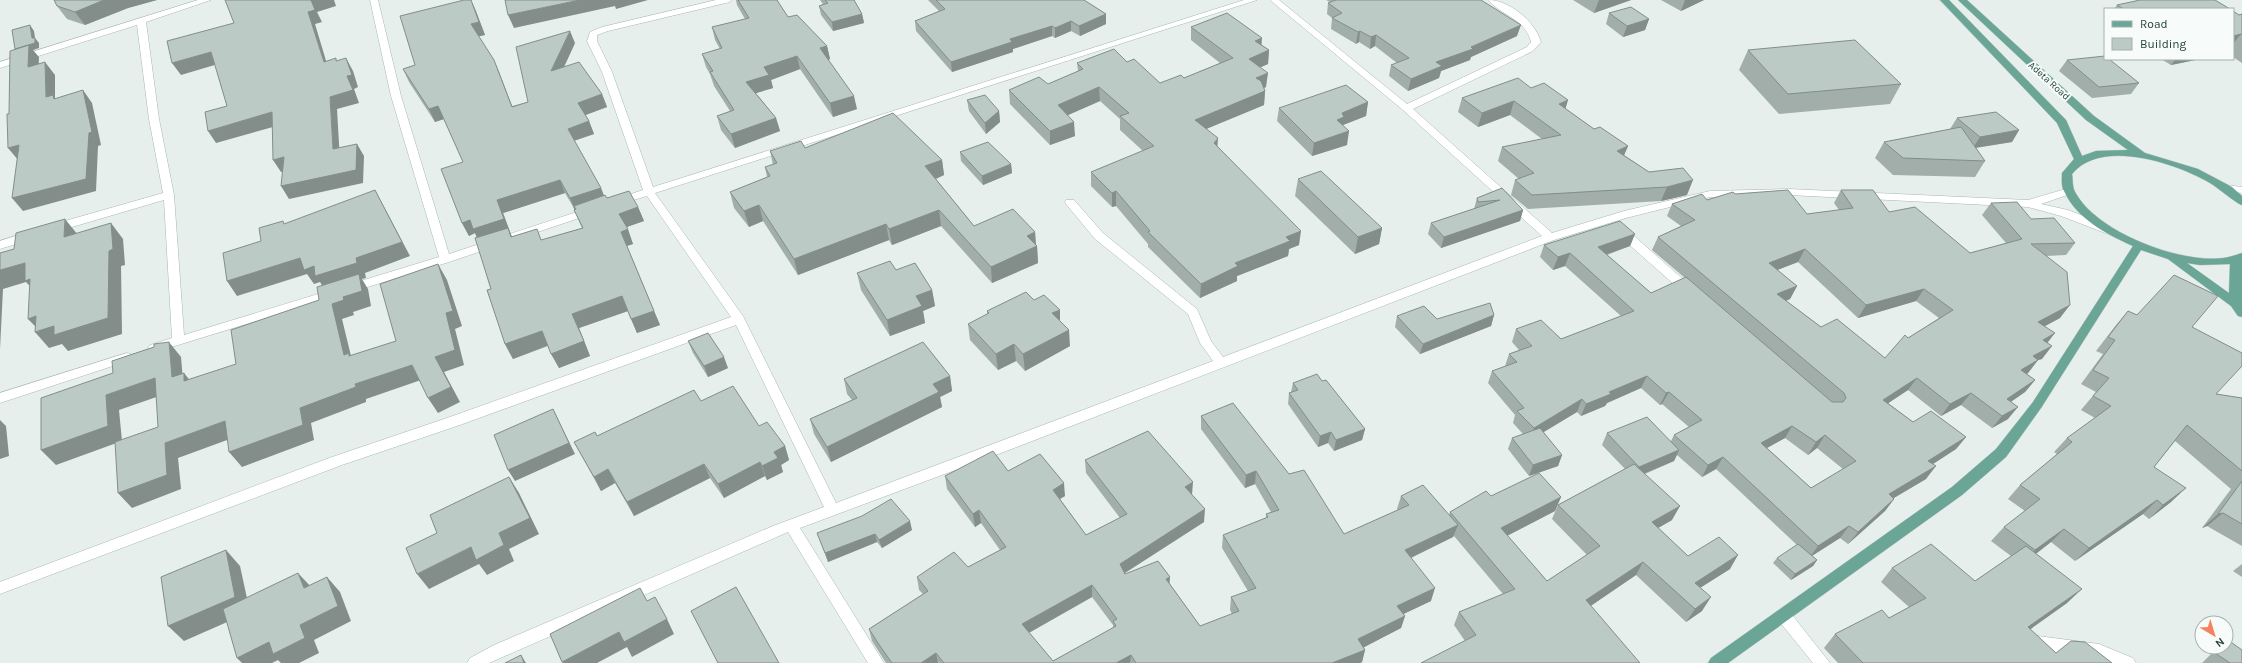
<svg xmlns="http://www.w3.org/2000/svg" width="2242" height="663" font-family="Karla,sans-serif">
<rect width="100%" height="100%" fill="#e6efeb"/>
<g fill="none" stroke-linecap="round" stroke-linejoin="round">
<g stroke="#a8b8b2" stroke-width="1">
<path id="minor" d="M 198,0 L 211,0 L 146,22 L 159,119 L 174,195 L 184,335 L 439,257 L 391,96 L 370,0 L 378,0 L 401,96 L 449,254 L 586,209 L 590,207 L 595,211 L 594,213 L 449,262 L 178,345 L 154,352 L 150,351 L 148,348 L 150,345 L 172,338 L 164,200 L 55,232 L 49,228 L 51,225 L 163,193 L 149,119 L 137,25 L 0,68 L 0,62 Z
M 716,0 L 731,0 L 730,2 L 608,31 L 597,35 L 597,41 L 612,72 L 653,187 L 1244,0 L 1257,0 L 655,193 L 743,316 L 836,503 L 1213,361 L 1200,343 L 1188,314 L 1095,239 L 1066,204 L 1065,202 L 1066,200 L 1074,200 L 1103,233 L 1197,309 L 1211,341 L 1223,357 L 1542,236 L 1403,110 L 1270,0 L 1279,0 L 1407,104 L 1527,47 L 1531,42 C 1525,18 1502,16 1488,0 C 1509,0 1535,21 1541,42 L 1533,51 L 1413,109 L 1552,233 L 1624,211 L 1710,191 L 1789,189 L 2028,200 L 2069,188 L 2073,189 L 2074,191 L 2073,193 L 2041,204 L 2068,210 L 2112,227 L 2114,230 L 2108,234 L 2061,216 L 2028,207 L 1789,195 L 1710,197 L 1626,218 L 1554,240 L 1009,450 L 800,528 L 884,663 L 868,663 L 788,532 L 489,663 L 467,663 L 470,658 L 494,645 L 773,526 L 824,507 L 736,325 L 457,426 L 342,465 L 0,594 L 0,582 L 332,457 L 447,418 L 731,317 L 647,196 L 617,205 L 612,202 L 613,200 L 643,190 L 602,72 L 587,41 L 590,32 L 602,27 Z
M 2226,185 L 2242,187 L 2242,193 L 2222,190 L 2221,188 Z
M 1620,226 L 1624,227 L 1694,289 L 1696,292 L 1694,295 L 1686,295 L 1616,233 L 1614,230 L 1616,227 Z
M 31,231 L 35,232 L 37,235 L 35,238 L 0,249 L 0,241 Z
M 127,353 L 131,354 L 133,357 L 131,360 L 0,403 L 0,393 Z
M 1784,610 L 1789,611 L 1830,663 L 1813,663 L 1779,621 L 1777,616 L 1779,611 Z
M 2038,636 L 2099,644 L 2133,658 L 2136,663 L 2111,663 L 2098,658 L 2038,650 L 2033,648 L 2031,643 L 2033,638 Z"/>
</g>
<g stroke="#c2cac8" stroke-width="1">
<path id="major" d="M 1940,0 L 1949,0 L 2066,120 L 2082,156 L 2096,151 L 2128,150 L 2086,120 L 1958,0 L 1967,0 L 2094,116 L 2145,153 L 2198,169 L 2232,187 L 2242,196 L 2242,205 C 2237,204 2217,187 2210,183 C 2176,163 2101,138 2072,174 C 2073,179 2072,186 2075,192 C 2096,232 2180,264 2224,258 C 2230,257 2236,255 2242,253 L 2242,317 L 2238,316 L 2231,306 L 2168,259 L 2141,250 L 2041,408 L 2006,457 L 1962,495 L 1728,663 L 1708,663 L 1711,658 L 1952,487 L 1996,449 L 2033,402 L 2133,246 C 2106,234 2077,219 2064,191 C 2061,186 2062,179 2062,173 L 2074,159 L 2057,123 ZM 2187,263 L 2200,265 L 2230,264 L 2229,293 Z"/>
</g>
<use href="#minor" fill="#fff" fill-rule="evenodd"/>
<use href="#major" fill="#6aa596" fill-rule="evenodd"/>
</g>
<path fill="#a1aea9" fill-rule="evenodd" d="M 54,0 L 157,0 L 128,8 L 85,25 L 67,19 L 57,6 Z
M 471,0 L 485,35 L 478,36 L 499,72 L 512,106 L 528,102 L 575,43 L 564,67 L 602,94 L 607,107 L 585,115 L 589,121 L 594,134 L 574,141 L 601,188 L 604,196 L 607,198 L 638,207 L 644,221 L 626,227 L 633,244 L 627,246 L 660,325 L 637,333 L 628,311 L 579,328 L 590,356 L 559,368 L 548,346 L 513,359 L 505,344 L 477,238 L 475,233 L 469,236 L 462,223 L 463,162 L 444,119 L 435,122 L 409,82 L 403,69 L 415,65 ZM 565,193 L 575,210 L 574,210 L 582,228 L 542,240 L 512,237 L 503,213 Z
M 736,0 L 777,0 L 788,17 L 827,46 L 830,59 L 828,60 L 857,109 L 833,117 L 800,69 L 771,80 L 773,88 L 756,93 L 776,118 L 780,131 L 735,148 L 721,130 L 717,116 L 730,111 L 714,86 L 710,74 L 706,67 L 702,54 L 720,49 L 715,40 L 712,27 L 745,19 L 737,5 Z
M 820,0 L 854,0 L 862,14 L 864,23 L 833,31 L 821,15 L 819,6 L 823,4 Z
M 928,0 L 1084,0 L 1106,14 L 1106,24 L 1080,36 L 1071,31 L 1055,38 L 1052,36 L 1013,49 L 1013,52 L 952,72 L 916,31 L 915,21 L 939,11 Z
M 1326,0 L 1481,0 L 1517,36 L 1471,57 L 1470,60 L 1441,71 L 1439,78 L 1408,91 L 1389,76 L 1391,65 L 1397,63 L 1375,46 L 1370,49 L 1359,42 L 1356,44 L 1331,29 L 1332,18 L 1327,14 L 1328,3 L 1330,2 Z
M 1573,0 L 1631,0 L 1594,13 Z
M 1661,0 L 1704,0 L 1681,11 Z
M 2117,5 L 2230,9 L 2114,9 Z
M 2233,11 L 2239,15 L 2242,14 L 2242,63 L 2233,57 Z
M 1609,13 L 1649,19 L 1645,30 L 1623,37 L 1606,24 Z
M 1191,27 L 1262,45 L 1269,50 L 1268,64 L 1260,67 L 1266,87 L 1264,88 L 1265,91 L 1264,105 L 1206,129 L 1218,147 L 1299,245 L 1289,249 L 1288,256 L 1237,276 L 1237,281 L 1200,298 L 1148,247 L 1148,244 L 1116,206 L 1112,207 L 1091,186 L 1091,172 L 1143,151 L 1120,130 L 1120,119 L 1100,101 L 1068,115 L 1075,136 L 1050,145 L 1010,104 L 1009,90 L 1048,84 L 1078,71 L 1077,63 L 1127,62 L 1160,83 L 1184,78 L 1220,63 L 1191,40 Z
M 1748,50 L 1901,84 L 1890,104 L 1779,114 L 1739,70 Z
M 2161,59 L 2200,59 L 2171,65 Z
M 2067,60 L 2139,83 L 2131,94 L 2092,98 L 2059,71 Z
M 1531,88 L 1566,109 L 1594,129 L 1628,146 L 1624,155 L 1649,172 L 1687,195 L 1661,201 L 1528,209 L 1511,195 L 1515,180 L 1519,179 L 1498,161 L 1502,147 L 1542,139 L 1510,115 L 1478,127 L 1458,112 L 1462,98 Z
M 967,100 L 999,111 L 1000,122 L 986,134 L 969,111 Z
M 1368,102 L 1366,116 L 1343,125 L 1347,145 L 1312,156 L 1277,121 L 1279,108 Z
M 1957,118 L 2019,130 L 2012,142 L 1976,148 L 1985,161 L 1975,177 L 1893,175 L 1875,158 L 1884,142 L 1950,129 Z
M 805,148 L 942,160 L 944,175 L 936,179 L 974,226 L 1035,232 L 1036,245 L 1037,246 L 1038,263 L 992,283 L 941,226 L 892,245 L 889,240 L 798,275 L 763,221 L 749,227 L 734,208 L 730,192 L 767,177 L 765,167 L 773,165 L 770,151 Z
M 960,152 L 1011,164 L 1012,173 L 983,185 L 961,161 Z
M 1298,179 L 1382,228 L 1379,244 L 1355,254 L 1295,196 Z
M 1502,188 L 1523,210 L 1520,221 L 1441,248 L 1428,234 L 1431,223 L 1474,209 L 1477,198 Z
M 1841,190 L 1889,212 L 1970,253 L 2006,243 L 1982,215 L 1991,203 L 2031,219 L 2075,243 L 2066,255 L 2046,256 L 2060,318 L 2044,326 L 2047,343 L 2042,359 L 2038,360 L 2028,373 L 2027,374 L 2035,380 L 2025,392 L 2011,402 L 2008,419 L 1992,428 L 1961,405 L 1941,416 L 1908,390 L 1888,403 L 1913,422 L 1966,437 L 1956,449 L 1933,464 L 1926,479 L 1894,498 L 1894,499 L 1885,511 L 1848,544 L 1840,538 L 1812,556 L 1817,560 L 1813,566 L 1791,580 L 1773,563 L 1777,558 L 1797,545 L 1716,469 L 1702,477 L 1677,455 L 1674,461 L 1645,474 L 1672,520 L 1658,528 L 1688,556 L 1730,569 L 1700,588 L 1702,611 L 1686,622 L 1636,575 L 1590,606 L 1465,641 L 1454,625 L 1459,612 L 1503,594 L 1454,536 L 1453,537 L 1411,558 L 1431,601 L 1403,614 L 1405,616 L 1401,628 L 1363,647 L 1365,650 L 1362,662 L 1360,663 L 886,663 L 872,641 L 869,629 L 923,594 L 919,590 L 917,577 L 968,567 L 1000,550 L 981,523 L 975,527 L 947,489 L 945,476 L 1008,471 L 1065,496 L 1060,499 L 1086,535 L 1120,518 L 1086,473 L 1085,460 L 1192,495 L 1204,522 L 1125,573 L 1125,574 L 1170,584 L 1200,626 L 1232,614 L 1230,610 L 1231,597 L 1248,591 L 1222,548 L 1223,535 L 1266,518 L 1266,514 L 1271,512 L 1255,484 L 1245,488 L 1201,429 L 1201,416 L 1289,474 L 1344,534 L 1398,510 L 1397,509 L 1401,496 L 1449,515 L 1450,512 L 1491,496 L 1561,497 L 1555,511 L 1507,536 L 1547,581 L 1587,555 L 1552,519 L 1558,505 L 1625,469 L 1602,445 L 1607,433 L 1671,441 L 1674,435 L 1689,427 L 1662,404 L 1660,405 L 1641,388 L 1607,403 L 1605,406 L 1581,416 L 1577,412 L 1543,432 L 1562,455 L 1558,466 L 1529,476 L 1508,449 L 1512,438 L 1523,434 L 1513,423 L 1515,415 L 1488,383 L 1492,371 L 1505,366 L 1509,354 L 1519,350 L 1512,342 L 1516,329 L 1561,339 L 1621,316 L 1565,266 L 1553,270 L 1540,257 L 1544,245 L 1635,234 L 1630,246 L 1607,255 L 1651,293 L 1685,278 L 1652,250 L 1658,237 L 1681,226 L 1667,216 L 1672,204 L 1707,200 L 1735,194 L 1807,214 L 1839,210 L 1834,203 ZM 1798,262 L 1858,318 L 1916,301 L 1939,318 L 1908,338 L 1885,358 L 1821,327 L 1786,301 L 1790,299 L 1797,286 L 1777,270 ZM 1785,438 L 1808,455 L 1817,448 L 1843,469 L 1811,488 L 1767,448 ZM 1092,597 L 1113,625 L 1113,628 L 1053,661 L 1029,633 Z
M 896,270 L 932,290 L 935,306 L 923,311 L 925,323 L 890,336 L 861,290 L 857,273 Z
M 1034,300 L 1060,321 L 1070,346 L 1025,371 L 1016,361 L 998,370 L 970,340 L 968,324 L 987,315 L 987,311 Z
M 2128,311 L 2137,315 L 2192,327 L 2216,394 L 2242,398 L 2242,546 L 2207,526 L 2202,528 L 2231,489 L 2175,441 L 2154,467 L 2171,502 L 2149,519 L 2143,514 L 2075,561 L 2051,542 L 2036,554 L 2067,603 L 2030,629 L 2056,653 L 2112,663 L 1838,663 L 1824,648 L 1835,634 L 1889,618 L 1909,607 L 1881,582 L 1892,568 L 1975,581 L 2011,556 L 1991,541 L 2004,527 L 2025,511 L 2008,499 L 2020,485 L 2057,454 L 2054,452 L 2067,438 L 2095,418 L 2081,410 L 2096,392 L 2081,384 L 2103,354 L 2096,351 L 2116,325 Z
M 1494,315 L 1491,326 L 1420,354 L 1395,327 L 1397,316 L 1437,319 Z
M 688,341 L 728,368 L 708,377 L 693,353 Z
M 950,376 L 952,391 L 940,397 L 942,407 L 831,462 L 814,434 L 810,419 L 852,400 L 847,394 L 844,379 Z
M 1322,381 L 1365,429 L 1362,440 L 1334,451 L 1328,443 L 1318,447 L 1288,404 L 1289,393 L 1291,392 L 1293,383 Z
M 701,401 L 759,426 L 785,446 L 789,460 L 781,465 L 783,472 L 767,480 L 765,476 L 724,498 L 710,478 L 634,516 L 615,483 L 601,491 L 574,442 L 597,436 Z
M 912,530 L 882,548 L 877,542 L 828,562 L 817,533 Z
M 2242,564 L 2242,577 L 2233,571 Z
M 691,611 L 779,663 L 718,663 Z
M 2228,640 L 2242,663 L 2202,663 L 2215,650 L 2219,647 L 2226,647 L 2226,641 Z"/>
<path fill="#838d89" d="M 104,0 L 157,0 L 128,8 L 85,25 L 75,12 Z
M 311,0 L 334,0 L 336,6 L 317,12 L 322,22 L 315,24 L 330,74 L 324,62 L 308,12 Z
M 471,0 L 476,11 L 485,35 L 476,37 L 471,24 Z
M 580,0 L 648,0 L 616,9 L 615,6 L 514,28 L 508,15 Z
M 1599,0 L 1631,0 L 1594,13 Z
M 1685,0 L 1704,0 L 1681,11 Z
M 862,14 L 864,23 L 833,31 L 832,22 Z
M 1106,14 L 1106,24 L 1080,36 L 1079,26 Z
M 1649,19 L 1645,30 L 1623,37 L 1627,26 Z
M 1071,21 L 1071,31 L 1055,38 L 1055,28 Z
M 30,25 L 34,31 L 35,38 L 39,43 L 39,48 L 33,50 L 39,57 L 38,79 L 19,54 L 32,38 Z
M 1521,25 L 1517,36 L 1471,57 L 1470,60 L 1441,71 L 1439,78 L 1408,91 L 1411,79 L 1436,62 Z
M 1052,26 L 1052,36 L 1013,49 L 1013,52 L 952,72 L 951,62 L 1010,39 Z
M 570,31 L 575,43 L 556,84 L 551,71 Z
M 1360,31 L 1359,42 L 1356,44 L 1358,32 Z
M 2241,34 L 2233,44 L 2233,36 Z
M 1376,35 L 1375,46 L 1370,49 L 1371,37 Z
M 1262,38 L 1261,52 L 1255,41 Z
M 827,46 L 830,59 L 823,62 L 820,48 Z
M 1269,50 L 1268,64 L 1248,73 L 1249,59 Z
M 211,52 L 218,64 L 181,75 L 172,63 Z
M 797,56 L 800,69 L 771,80 L 773,88 L 750,95 L 746,82 L 764,67 Z
M 346,58 L 353,71 L 358,87 L 354,89 L 359,103 L 337,109 L 340,161 L 333,149 L 330,97 L 347,76 Z
M 2176,59 L 2200,59 L 2171,65 Z
M 494,60 L 499,72 L 517,119 L 512,107 Z
M 45,62 L 55,75 L 55,98 L 63,108 L 46,97 Z
M 1268,73 L 1266,87 L 1255,92 L 1256,78 Z
M 1099,87 L 1100,101 L 1059,119 L 1058,105 Z
M 83,90 L 92,103 L 101,145 L 98,146 L 96,191 L 23,211 L 12,198 Z
M 1265,91 L 1264,105 L 1194,134 L 1195,120 Z
M 602,94 L 607,107 L 583,116 L 578,103 Z
M 854,96 L 857,109 L 833,117 L 830,103 Z
M 1568,100 L 1564,114 L 1559,104 Z
M 1514,101 L 1510,115 L 1478,127 L 1482,113 Z
M 1368,102 L 1366,116 L 1343,125 L 1337,120 L 1342,113 Z
M 438,106 L 444,119 L 435,122 L 429,109 Z
M 999,111 L 1000,122 L 986,134 L 985,123 Z
M 272,112 L 280,125 L 216,143 L 208,131 Z
M 776,118 L 780,131 L 735,148 L 731,134 Z
M 589,121 L 594,134 L 573,141 L 568,129 Z
M 1074,122 L 1075,136 L 1050,145 L 1050,131 Z
M 2019,130 L 2012,142 L 1973,148 L 1980,137 Z
M 1349,131 L 1347,145 L 1312,156 L 1314,143 Z
M 1218,138 L 1217,153 L 1214,143 Z
M 357,144 L 364,156 L 363,183 L 289,199 L 281,186 Z
M 19,145 L 19,161 L 8,148 Z
M 1628,146 L 1622,160 L 1617,151 Z
M 284,157 L 292,170 L 281,172 L 273,160 Z
M 942,160 L 944,175 L 928,182 L 925,166 Z
M 1011,164 L 1012,173 L 983,185 L 982,176 Z
M 560,180 L 565,193 L 503,213 L 510,232 L 514,242 L 479,242 L 475,233 L 469,236 L 462,223 L 497,200 Z
M 1693,180 L 1687,195 L 1661,201 L 1667,187 Z
M 601,188 L 606,201 L 574,206 L 576,210 L 575,211 L 570,198 Z
M 375,190 L 410,256 L 365,273 L 366,278 L 362,279 L 368,289 L 371,306 L 353,312 L 354,315 L 342,319 L 351,356 L 344,355 L 325,290 L 320,282 L 314,284 L 307,274 L 237,296 L 227,281 L 300,258 L 314,266 L 356,258 Z
M 1116,191 L 1116,206 L 1112,207 L 1112,193 Z
M 759,205 L 763,221 L 749,227 L 744,211 Z
M 638,207 L 644,221 L 624,228 L 619,214 Z
M 939,210 L 941,226 L 892,245 L 889,229 Z
M 1523,210 L 1520,221 L 1441,248 L 1444,237 Z
M 65,219 L 78,235 L 64,237 Z
M 111,223 L 123,239 L 125,265 L 121,266 L 122,334 L 68,351 L 62,344 L 49,348 L 35,332 L 40,331 L 28,319 L 109,251 Z
M 886,224 L 889,240 L 798,275 L 794,259 Z
M 1382,228 L 1379,244 L 1355,254 L 1358,237 Z
M 628,229 L 633,244 L 626,246 L 621,232 Z
M 1301,231 L 1299,245 L 1289,249 L 1288,256 L 1237,276 L 1237,281 L 1200,298 L 1201,284 L 1235,263 L 1286,237 Z
M 1035,232 L 1036,247 L 1037,246 L 1038,263 L 992,283 L 991,267 L 1027,236 Z
M 1635,234 L 1630,246 L 1593,259 L 1598,247 Z
M 1805,249 L 1798,262 L 1762,276 L 1769,263 Z
M 1570,253 L 1565,266 L 1553,270 L 1558,257 Z
M 25,263 L 39,296 L 26,282 L 3,289 L 0,349 L 0,270 Z
M 438,264 L 447,280 L 462,326 L 455,329 L 464,365 L 444,372 L 460,402 L 438,413 L 428,398 L 435,357 L 446,313 Z
M 1797,286 L 1790,299 L 1770,307 L 1777,294 Z
M 1924,289 L 1916,301 L 1858,318 L 1866,305 Z
M 932,290 L 935,306 L 923,311 L 925,323 L 890,336 L 887,320 L 916,296 Z
M 622,296 L 628,311 L 579,328 L 590,356 L 559,368 L 551,354 L 572,314 Z
M 2070,305 L 2060,318 L 2029,335 L 2038,322 Z
M 1060,310 L 1060,326 L 1052,313 Z
M 654,311 L 660,325 L 637,333 L 631,319 Z
M 1494,315 L 1491,326 L 1420,354 L 1423,344 Z
M 1069,330 L 1070,346 L 1025,371 L 1023,354 Z
M 542,331 L 549,345 L 513,359 L 505,344 Z
M 2055,333 L 2045,346 L 2043,340 Z
M 169,342 L 181,357 L 184,392 L 172,377 Z
M 1014,344 L 1016,361 L 998,370 L 996,354 Z
M 2052,346 L 2042,359 L 2038,360 L 2028,373 L 2011,383 L 2033,356 Z
M 724,357 L 728,368 L 708,377 L 704,366 Z
M 412,365 L 421,380 L 366,399 L 366,402 L 311,423 L 314,440 L 242,467 L 229,452 L 300,408 L 355,384 Z
M 184,373 L 196,388 L 184,381 Z
M 950,376 L 952,391 L 940,397 L 942,407 L 831,462 L 827,447 L 933,384 Z
M 1647,376 L 1641,388 L 1607,403 L 1605,406 L 1581,416 L 1586,404 L 1609,392 Z
M 155,378 L 168,393 L 119,410 L 122,441 L 56,465 L 41,450 L 106,395 Z
M 1917,378 L 1908,390 L 1875,412 L 1883,400 Z
M 2035,380 L 2025,392 L 1997,411 L 2007,399 Z
M 1669,392 L 1662,404 L 1660,405 L 1666,393 Z
M 1971,393 L 1961,405 L 1941,416 L 1950,404 Z
M 1582,399 L 1577,412 L 1529,441 L 1534,428 Z
M 2018,407 L 2008,419 L 1992,428 L 2002,416 Z
M 553,409 L 575,454 L 515,481 L 508,470 Z
M 0,420 L 6,426 L 9,456 L 0,459 Z
M 225,421 L 238,436 L 178,458 L 181,489 L 132,508 L 118,493 L 165,443 Z
M 1792,426 L 1785,438 L 1754,455 L 1761,443 Z
M 1365,429 L 1362,440 L 1334,451 L 1336,440 Z
M 1331,432 L 1328,443 L 1318,447 L 1320,436 Z
M 1825,435 L 1817,448 L 1808,455 L 1816,442 Z
M 1966,437 L 1956,449 L 1919,473 L 1928,461 Z
M 785,446 L 789,460 L 781,465 L 783,472 L 767,480 L 762,466 L 774,452 Z
M 1679,450 L 1674,461 L 1633,478 L 1639,467 Z
M 1562,455 L 1558,466 L 1529,476 L 1533,465 Z
M 1723,457 L 1716,469 L 1702,477 L 1708,465 Z
M 760,462 L 765,476 L 724,498 L 718,484 Z
M 704,464 L 710,478 L 634,516 L 627,502 Z
M 1936,466 L 1926,479 L 1880,506 L 1889,494 Z
M 608,469 L 615,483 L 601,491 L 594,477 Z
M 1256,471 L 1255,484 L 1245,488 L 1246,475 Z
M 509,477 L 519,493 L 539,534 L 509,549 L 514,561 L 487,575 L 479,564 L 429,589 L 417,574 L 499,533 Z
M 1193,482 L 1192,495 L 1185,487 Z
M 1064,483 L 1065,496 L 1054,502 L 1053,490 Z
M 2186,488 L 2171,502 L 2149,519 L 2163,505 Z
M 1561,497 L 1555,511 L 1495,542 L 1501,528 Z
M 1894,499 L 1885,511 L 1848,544 L 1858,532 Z
M 2157,500 L 2143,514 L 2075,561 L 2089,548 Z
M 1680,506 L 1672,520 L 1644,536 L 1652,522 Z
M 1205,509 L 1204,522 L 1120,576 L 1120,564 Z
M 979,510 L 981,523 L 975,527 L 973,514 Z
M 2223,513 L 2207,526 L 2202,528 L 2218,514 Z
M 910,521 L 912,530 L 882,548 L 879,540 Z
M 1458,525 L 1453,537 L 1402,562 L 1405,550 Z
M 1849,526 L 1840,538 L 1810,557 L 1818,546 Z
M 2064,529 L 2051,542 L 2022,564 L 2035,550 Z
M 875,534 L 877,542 L 828,562 L 825,553 Z
M 226,550 L 240,566 L 250,612 L 184,641 L 168,626 Z
M 1738,555 L 1730,569 L 1687,596 L 1695,583 Z
M 1817,560 L 1813,566 L 1791,580 L 1795,574 Z
M 1643,562 L 1636,575 L 1579,614 L 1586,600 Z
M 298,573 L 312,588 L 304,588 Z
M 327,577 L 340,592 L 351,621 L 314,640 L 319,653 L 299,663 L 281,663 L 278,660 L 272,663 L 242,663 L 237,658 Z
M 1170,577 L 1169,590 L 1166,579 Z
M 1092,585 L 1092,597 L 1023,636 L 1022,624 Z
M 1435,588 L 1431,601 L 1393,619 L 1397,606 Z
M 2082,589 L 2067,603 L 2014,641 L 2028,627 Z
M 1711,597 L 1702,611 L 1686,622 L 1695,609 Z
M 1405,616 L 1401,628 L 1355,652 L 1358,639 Z
M 667,619 L 674,634 L 632,657 L 627,647 L 597,663 L 563,663 L 562,662 L 619,632 Z
M 1365,650 L 1362,662 L 1360,663 L 1332,663 Z
M 936,653 L 938,663 L 921,663 Z
M 521,655 L 526,663 L 524,663 Z
M 1131,655 L 1130,663 L 1116,663 Z"/>
<path fill="#bbcac4" stroke="#838d89" fill-rule="evenodd" d="M 54,0 L 104,0 L 75,12 L 57,6 Z
M 225,0 L 312,0 L 311,0 L 315,10 L 308,12 L 324,62 L 336,58 L 336,61 L 346,58 L 352,75 L 347,76 L 353,90 L 330,97 L 333,149 L 357,144 L 356,170 L 281,186 L 284,157 L 273,160 L 272,112 L 208,131 L 205,112 L 227,106 L 211,52 L 172,63 L 167,41 L 234,23 Z
M 464,0 L 471,0 L 479,22 L 471,24 L 494,60 L 512,107 L 528,102 L 516,47 L 570,31 L 551,71 L 579,62 L 602,94 L 578,103 L 589,121 L 568,129 L 601,188 L 570,198 L 560,180 L 497,200 L 504,219 L 473,229 L 470,220 L 462,223 L 441,169 L 463,162 L 438,106 L 429,109 L 403,69 L 415,65 L 400,16 Z
M 505,0 L 580,0 L 508,15 Z
M 738,0 L 777,0 L 788,17 L 797,15 L 827,46 L 820,48 L 854,96 L 830,103 L 797,56 L 764,67 L 769,75 L 746,82 L 776,118 L 731,134 L 717,116 L 734,110 L 710,72 L 713,71 L 702,54 L 722,48 L 712,27 L 749,18 Z
M 825,0 L 854,0 L 862,14 L 832,22 L 819,6 L 828,3 Z
M 936,0 L 1084,0 L 1106,14 L 1079,26 L 1071,21 L 1055,28 L 1052,26 L 1010,39 L 1012,42 L 951,62 L 915,21 L 945,9 Z
M 1336,0 L 1481,0 L 1521,25 L 1471,47 L 1473,49 L 1436,62 L 1442,66 L 1411,79 L 1391,65 L 1409,58 L 1376,35 L 1371,37 L 1360,31 L 1358,32 L 1332,18 L 1342,13 L 1328,3 Z
M 2140,0 L 2215,0 L 2230,9 L 2124,9 L 2117,5 Z
M 1631,7 L 1649,19 L 1627,26 L 1609,13 Z
M 2233,11 L 2239,15 L 2242,14 L 2242,35 L 2241,34 L 2233,36 Z
M 1227,13 L 1262,38 L 1255,41 L 1269,50 L 1249,59 L 1268,73 L 1256,78 L 1261,81 L 1265,91 L 1195,120 L 1218,138 L 1214,143 L 1301,231 L 1286,237 L 1290,241 L 1235,263 L 1238,266 L 1201,284 L 1148,232 L 1150,231 L 1116,191 L 1112,193 L 1091,172 L 1154,146 L 1120,116 L 1129,113 L 1099,87 L 1058,105 L 1074,122 L 1050,131 L 1009,90 L 1039,77 L 1048,84 L 1083,69 L 1077,63 L 1114,49 L 1127,62 L 1134,59 L 1160,83 L 1181,75 L 1184,78 L 1233,58 L 1191,27 Z
M 30,25 L 32,38 L 35,38 L 35,43 L 15,49 L 12,30 Z
M 1855,40 L 1901,84 L 1788,94 L 1748,50 Z
M 29,45 L 28,67 L 45,62 L 46,97 L 53,95 L 54,99 L 83,90 L 92,132 L 89,133 L 86,179 L 12,198 L 19,145 L 8,148 L 7,114 L 9,114 L 10,51 Z
M 2105,56 L 2105,59 L 2109,59 L 2139,83 L 2099,87 L 2067,60 Z
M 1518,78 L 1531,88 L 1544,83 L 1568,100 L 1559,104 L 1594,129 L 1600,127 L 1628,146 L 1617,151 L 1649,172 L 1683,168 L 1693,180 L 1667,187 L 1532,195 L 1515,180 L 1534,173 L 1502,147 L 1561,135 L 1514,101 L 1482,113 L 1462,98 Z
M 1346,85 L 1368,102 L 1342,113 L 1344,117 L 1337,120 L 1349,131 L 1314,143 L 1279,108 Z
M 985,95 L 999,111 L 985,123 L 967,100 Z
M 1996,112 L 2019,130 L 1980,137 L 1957,118 Z
M 893,113 L 942,160 L 925,166 L 974,226 L 1013,209 L 1035,232 L 1027,236 L 1037,246 L 991,267 L 939,210 L 889,229 L 886,224 L 794,259 L 759,205 L 744,211 L 730,192 L 770,176 L 765,167 L 777,163 L 770,151 L 801,141 L 805,148 Z
M 1961,127 L 1985,161 L 1903,158 L 1884,142 Z
M 988,142 L 1011,164 L 982,176 L 960,152 Z
M 1321,171 L 1382,228 L 1358,237 L 1298,179 Z
M 1502,188 L 1523,210 L 1444,237 L 1431,223 L 1500,200 L 1478,202 L 1477,198 Z
M 375,190 L 402,242 L 356,258 L 357,263 L 315,276 L 314,266 L 304,270 L 300,258 L 227,281 L 223,253 L 261,241 L 259,228 L 283,221 L 284,224 Z
M 1788,190 L 1807,214 L 1853,208 L 1841,190 L 1873,190 L 1889,212 L 1915,207 L 1970,253 L 2022,239 L 1991,203 L 2017,202 L 2031,219 L 2054,218 L 2075,243 L 2031,244 L 2067,272 L 2070,305 L 2038,322 L 2055,333 L 2043,340 L 2052,346 L 2033,356 L 2038,360 L 2021,370 L 2035,380 L 2007,399 L 2018,407 L 2002,416 L 1971,393 L 1950,404 L 1917,378 L 1883,400 L 1913,422 L 1931,411 L 1966,437 L 1928,461 L 1936,466 L 1889,494 L 1894,499 L 1858,532 L 1849,526 L 1818,546 L 1723,457 L 1708,465 L 1674,435 L 1702,420 L 1669,392 L 1666,393 L 1647,376 L 1609,392 L 1611,394 L 1586,404 L 1582,399 L 1534,428 L 1517,411 L 1524,408 L 1492,371 L 1517,362 L 1509,354 L 1532,346 L 1516,329 L 1541,320 L 1561,339 L 1634,311 L 1570,253 L 1558,257 L 1544,245 L 1620,221 L 1635,234 L 1598,247 L 1651,293 L 1686,277 L 1832,402 L 1843,402 L 1846,398 L 1844,393 L 1658,237 L 1695,220 L 1672,204 L 1702,194 L 1707,200 L 1733,192 L 1735,194 ZM 1805,249 L 1866,305 L 1924,289 L 1953,310 L 1908,338 L 1905,335 L 1885,358 L 1837,319 L 1821,327 L 1777,294 L 1797,286 L 1769,263 ZM 1792,426 L 1816,442 L 1825,435 L 1856,461 L 1811,488 L 1761,443 Z
M 629,191 L 638,207 L 619,214 L 628,229 L 621,232 L 654,311 L 631,319 L 622,296 L 572,314 L 584,341 L 551,354 L 542,331 L 505,344 L 487,290 L 491,289 L 475,238 L 508,228 L 511,237 L 537,229 L 541,240 L 583,228 L 574,210 L 576,209 L 574,206 L 605,195 L 607,198 Z
M 65,219 L 64,237 L 111,223 L 113,249 L 109,251 L 108,318 L 54,335 L 54,326 L 35,332 L 36,316 L 28,319 L 30,279 L 25,281 L 25,263 L 0,270 L 0,253 L 14,249 L 16,233 Z
M 890,261 L 896,270 L 915,263 L 932,290 L 916,296 L 922,306 L 887,320 L 857,273 Z
M 438,264 L 453,311 L 446,313 L 455,350 L 435,357 L 451,387 L 428,398 L 412,365 L 355,384 L 356,387 L 300,408 L 303,425 L 229,452 L 225,421 L 165,443 L 167,475 L 118,493 L 115,442 L 158,427 L 155,378 L 106,395 L 108,426 L 41,450 L 41,398 L 113,373 L 112,361 L 154,347 L 154,344 L 169,342 L 172,377 L 184,373 L 184,381 L 236,364 L 231,330 L 319,300 L 317,287 L 359,274 L 362,291 L 343,297 L 344,300 L 332,304 L 344,355 L 349,353 L 349,356 L 396,341 L 380,284 Z
M 2174,275 L 2218,296 L 2192,327 L 2242,353 L 2242,366 L 2216,394 L 2242,398 L 2242,471 L 2187,425 L 2154,467 L 2186,488 L 2163,505 L 2157,500 L 2089,548 L 2064,529 L 2035,550 L 2004,527 L 2040,499 L 2020,485 L 2072,442 L 2067,438 L 2111,406 L 2093,396 L 2109,378 L 2093,370 L 2115,340 L 2108,337 L 2128,311 L 2137,315 Z
M 1026,292 L 1034,300 L 1044,295 L 1060,310 L 1052,313 L 1069,330 L 1023,354 L 1014,344 L 996,354 L 968,324 L 989,313 L 987,311 Z
M 1490,303 L 1494,315 L 1423,344 L 1397,316 L 1424,306 L 1437,319 Z
M 708,333 L 724,357 L 704,366 L 688,341 Z
M 923,342 L 950,376 L 933,384 L 939,392 L 827,447 L 810,419 L 857,398 L 844,379 Z
M 1317,374 L 1322,381 L 1326,380 L 1365,429 L 1336,440 L 1331,432 L 1320,436 L 1289,393 L 1298,390 L 1293,383 Z
M 733,386 L 759,426 L 767,422 L 785,446 L 774,452 L 778,458 L 762,466 L 760,462 L 718,484 L 704,464 L 627,502 L 608,469 L 594,477 L 574,442 L 595,432 L 597,436 L 694,390 L 701,401 Z
M 1233,403 L 1289,474 L 1304,470 L 1344,534 L 1409,505 L 1401,496 L 1423,485 L 1458,525 L 1405,550 L 1435,588 L 1397,606 L 1405,616 L 1358,639 L 1365,650 L 1332,663 L 1136,663 L 1131,655 L 1116,663 L 944,663 L 936,653 L 921,663 L 892,663 L 880,646 L 869,629 L 928,591 L 917,577 L 954,552 L 968,567 L 1006,547 L 979,510 L 973,514 L 945,476 L 993,451 L 1008,471 L 1040,454 L 1064,483 L 1053,490 L 1086,535 L 1127,514 L 1085,460 L 1148,431 L 1193,482 L 1185,487 L 1205,509 L 1120,564 L 1125,574 L 1158,561 L 1170,577 L 1166,579 L 1200,626 L 1239,611 L 1231,597 L 1256,588 L 1223,535 L 1268,517 L 1266,514 L 1279,510 L 1256,471 L 1246,475 L 1201,416 ZM 1092,585 L 1117,619 L 1113,621 L 1116,626 L 1053,661 L 1022,624 Z
M 553,409 L 569,443 L 508,470 L 494,435 Z
M 1647,417 L 1679,450 L 1639,467 L 1607,433 Z
M 1540,428 L 1562,455 L 1533,465 L 1512,438 Z
M 1634,464 L 1680,506 L 1652,522 L 1688,556 L 1719,537 L 1738,555 L 1695,583 L 1711,597 L 1695,609 L 1643,562 L 1586,600 L 1640,663 L 1421,663 L 1476,635 L 1459,612 L 1515,589 L 1450,512 L 1486,491 L 1491,496 L 1539,473 L 1561,497 L 1501,528 L 1547,581 L 1600,546 L 1558,505 Z
M 509,477 L 530,518 L 499,533 L 504,545 L 476,560 L 471,547 L 417,574 L 406,548 L 437,533 L 430,515 Z
M 2242,481 L 2242,524 L 2223,513 L 2218,514 Z
M 891,499 L 910,521 L 879,540 L 875,534 L 825,553 L 817,533 L 862,516 Z
M 1798,544 L 1817,560 L 1795,574 L 1777,558 Z
M 1931,544 L 1975,581 L 2026,546 L 2082,589 L 2028,627 L 2056,653 L 2071,641 L 2085,642 L 2112,663 L 1863,663 L 1835,634 L 1882,610 L 1889,618 L 1926,598 L 1892,568 Z
M 226,550 L 235,597 L 168,626 L 161,577 Z
M 298,573 L 304,588 L 327,577 L 338,606 L 300,625 L 305,638 L 273,654 L 269,642 L 237,658 L 223,609 Z
M 736,587 L 779,663 L 718,663 L 691,611 Z
M 640,588 L 647,601 L 655,597 L 667,619 L 624,642 L 619,632 L 562,662 L 550,634 Z
M 2228,640 L 2242,650 L 2242,663 L 2230,663 L 2215,653 L 2221,647 L 2226,647 L 2226,642 Z
M 521,655 L 524,663 L 505,663 Z"/>
<g text-anchor="middle" dominant-baseline="central" stroke-width="4" stroke-linejoin="round" paint-order="stroke">
<g font-size="10" fill="#24423a" stroke="#f7fbf9">
<text transform="translate(2049 81) rotate(42)">Adeta Road</text>
</g>
</g>
<rect x="2104" y="8" width="130" height="52" fill="#f7fbf9" stroke="#a3b1ad"/>
<rect x="2112" y="21" width="20" height="6" fill="#6aa596" stroke="#a3b1ad"/>
<text x="2140" y="28" font-size="12" fill="#24423a">Road</text>
<rect x="2112" y="38" width="20" height="12" fill="#bbcac4" stroke="#a3b1ad"/>
<text x="2140" y="48" font-size="12" fill="#24423a">Building</text>
<g transform="translate(2214 635) rotate(142)"><circle r="19" fill="#f7fbf9" stroke="#a3b1ad"/>
<path d="M0-3L7 15L0 10L-7 15Z" fill="#f4845f"/>
<text y="-6" font-size="11" font-weight="bold" text-anchor="middle" fill="#24423a">N</text>
</g>
</svg>
